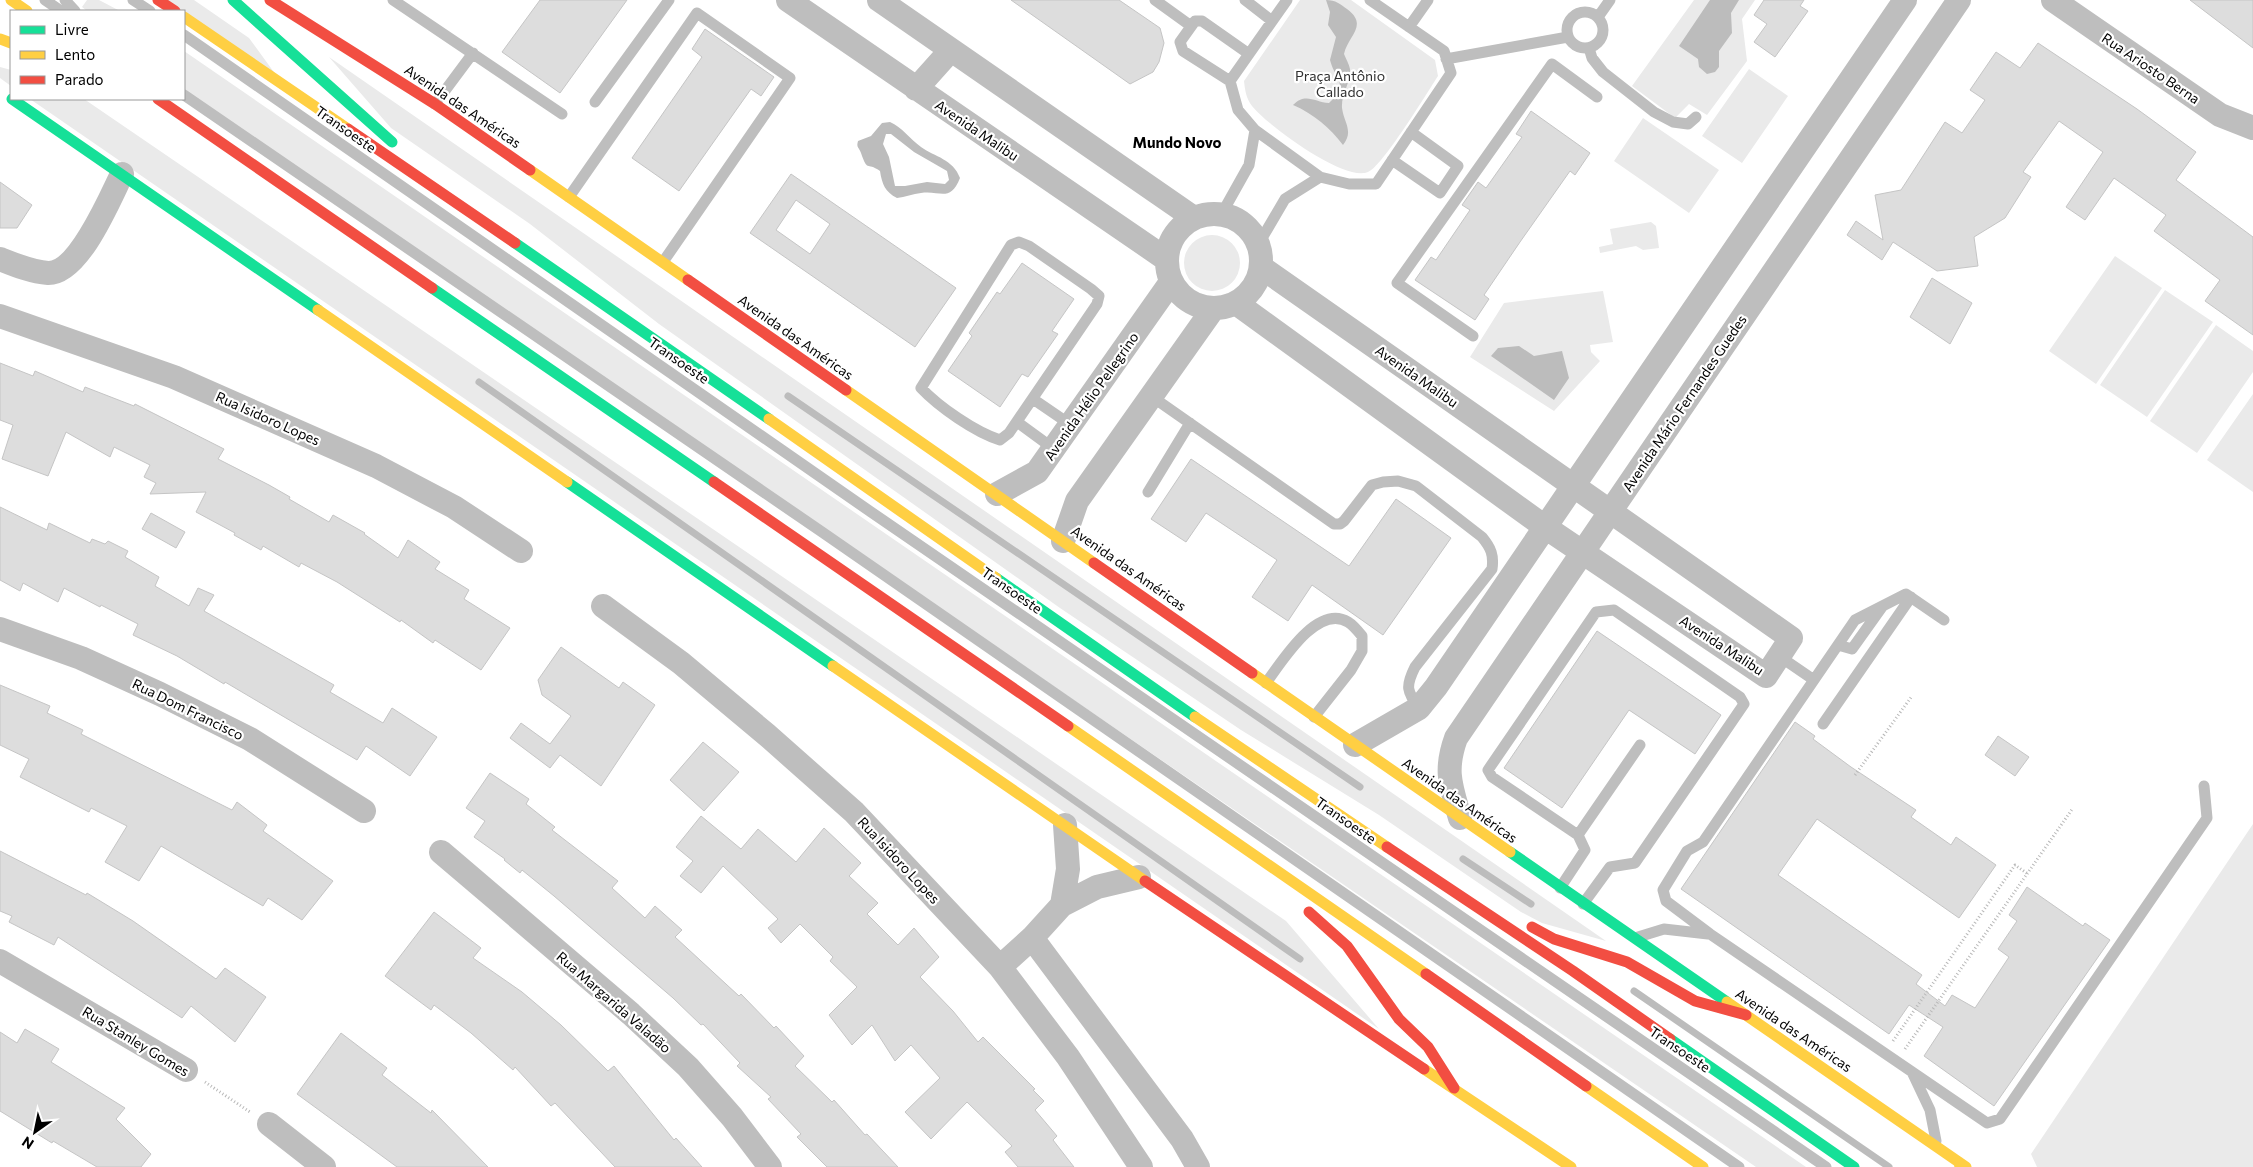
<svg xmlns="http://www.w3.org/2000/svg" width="2253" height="1167" font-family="Commissioner,sans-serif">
<rect width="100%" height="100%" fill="#fff"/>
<path fill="#eaeaea" d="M 87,0 L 99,0 L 120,11 L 87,11 L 82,7 Z
M 159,0 L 194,0 L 249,38 L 284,86 Z
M 1300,0 L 1351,0 L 1435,60 L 1438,76 C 1427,93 1382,167 1368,172 C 1344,182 1267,125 1252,106 C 1246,98 1245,90 1244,81 Z
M 1694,0 L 1755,0 L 1742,19 L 1747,61 L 1707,115 L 1689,104 L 1675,118 L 1632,86 Z
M 184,51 L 1806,1167 L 1756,1167 L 184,91 Z
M 329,57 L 1606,941 L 1542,923 L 1521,912 L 1379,815 L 1241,730 L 1060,608 L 659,324 L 530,224 L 391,128 Z
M 0,67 L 11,70 L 11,86 L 0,78 Z
M 1749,69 L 1788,96 L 1742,163 L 1702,136 Z
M 30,99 L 84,99 L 1286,921 L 1379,1029 Z
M 1643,118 L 1719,170 L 1689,213 L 1614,161 Z
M 1651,222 L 1656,226 L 1659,248 L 1643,250 L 1636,246 L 1600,253 L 1599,247 L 1613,244 L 1610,229 Z
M1184 263a28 28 0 1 1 56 0a28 28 0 1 1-56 0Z
M 2115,256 L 2162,288 L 2096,384 L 2049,351 Z
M 2165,290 L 2213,322 L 2147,417 L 2100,385 Z
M 1603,291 L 1613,342 L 1590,345 L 1591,352 L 1600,361 L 1554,411 L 1470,357 L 1504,303 Z
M 2216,325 L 2253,351 L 2253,372 L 2197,453 L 2150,421 Z
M 2253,394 L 2253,492 L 2207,460 Z
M 2253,824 L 2253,1167 L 2037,1167 L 2031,1154 Z"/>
<path fill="#bcbcbc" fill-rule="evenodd" d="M 1326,0 C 1336,0 1340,4 1347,9 C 1369,25 1348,36 1344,54 C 1346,59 1349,64 1350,69 C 1351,82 1341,95 1342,108 C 1344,123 1354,131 1343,145 C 1330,128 1314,114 1293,105 C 1305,92 1315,102 1329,103 C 1350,84 1335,80 1330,60 L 1336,37 L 1328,25 L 1330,12 Z
M 1710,0 L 1739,0 L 1731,13 L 1732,33 L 1719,51 L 1719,67 L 1715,72 L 1707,74 L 1699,67 L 1698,59 L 1679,46 Z
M 890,122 C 902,127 910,139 921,147 C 935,157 953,159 960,178 C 950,203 940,190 921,193 C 913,194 905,197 897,198 C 885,192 882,184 880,171 C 866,161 868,173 861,153 C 859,147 856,148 858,141 L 871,136 L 882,123 ZM 886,134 L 891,134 L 914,152 L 947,171 L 949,180 L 945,184 L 927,182 L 905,186 L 895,186 L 889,157 L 883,144 Z
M 1519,346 L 1534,356 L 1562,351 L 1569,378 L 1554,400 L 1491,356 L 1498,348 Z"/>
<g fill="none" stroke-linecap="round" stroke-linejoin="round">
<path stroke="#bcbcbc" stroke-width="7" d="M 479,382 L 1300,959
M 788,396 L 1360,787
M 1463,859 L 1531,904
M 1634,991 L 1889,1167"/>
</g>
<path fill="#ddd" stroke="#c5c5c5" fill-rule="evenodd" d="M 540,0 L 627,0 L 560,93 L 502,52 Z
M 1011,0 L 1119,0 L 1160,28 L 1164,43 L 1159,62 L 1153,72 L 1130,84 Z
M 1764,0 L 1804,0 L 1800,6 L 1808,11 L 1775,57 L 1754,42 L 1767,24 L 1754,15 Z
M 2190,0 L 2253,0 L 2253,48 Z
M 705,29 L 774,77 L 761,96 L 751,89 L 679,191 L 632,158 L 702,57 L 692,49 Z
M 2038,43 L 2137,109 L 2196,152 L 2176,180 L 2253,237 L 2253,335 L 2205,301 L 2220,280 L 2154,231 L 2166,215 L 2114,178 L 2085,220 L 2066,207 L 2103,152 L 2059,121 L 2023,172 L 2031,177 L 2005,218 L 1974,237 L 1978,266 L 1937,271 L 1893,242 L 1882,260 L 1847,235 L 1856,221 L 1883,240 L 1875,195 L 1901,190 L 1945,122 L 1962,133 L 1985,100 L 1970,90 L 1996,52 L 2020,68 Z
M 1531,111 L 1590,153 L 1575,175 L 1570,171 L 1520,242 L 1484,295 L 1489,299 L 1475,320 L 1415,280 L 1431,257 L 1436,260 L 1470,210 L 1462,205 L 1478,182 L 1486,188 L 1522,137 L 1516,134 Z
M 791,174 L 956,288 L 915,347 L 750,233 ZM 796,200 L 830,224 L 810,254 L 776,230 Z
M 0,182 L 32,205 L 17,228 L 0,228 Z
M 1022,263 L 1074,299 L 1052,331 L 1058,334 L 1028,377 L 1022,374 L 1000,407 L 948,371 L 972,336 L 969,333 L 997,292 L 1000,294 Z
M 1932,278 L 1972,303 L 1950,344 L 1910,317 Z
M 0,363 L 33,376 L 35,371 L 83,392 L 85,387 L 134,406 L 135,404 L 224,449 L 218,459 L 269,485 L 290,497 L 289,499 L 329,522 L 333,515 L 365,533 L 364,534 L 398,558 L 408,540 L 440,562 L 435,569 L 469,590 L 464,599 L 510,628 L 481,670 L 435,640 L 433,643 L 401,620 L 400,622 L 337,582 L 301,563 L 299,567 L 263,546 L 261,550 L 234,535 L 235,533 L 196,512 L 206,492 L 150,494 L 156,483 L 144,477 L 150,465 L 114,447 L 110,457 L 66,432 L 48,476 L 2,459 L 13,425 L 0,420 Z
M 1191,459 L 1349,566 L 1396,499 L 1451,538 L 1383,635 L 1312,585 L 1288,621 L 1252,597 L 1277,560 L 1206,513 L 1186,542 L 1151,519 Z
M 0,507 L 47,530 L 49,523 L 90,543 L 92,539 L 105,544 L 108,541 L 128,551 L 125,557 L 159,577 L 155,586 L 189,606 L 198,588 L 214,595 L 204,611 L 334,685 L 330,692 L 383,723 L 392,708 L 437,737 L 410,776 L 366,746 L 357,760 L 225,682 L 224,684 L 177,656 L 133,635 L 138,624 L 101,605 L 100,607 L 64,588 L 58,602 L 23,583 L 20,591 L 0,580 Z
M 151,513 L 185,532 L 176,548 L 142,529 Z
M 1597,631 L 1721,715 L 1695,754 L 1629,710 L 1562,808 L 1504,768 Z
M 561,647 L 619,688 L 623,682 L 655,705 L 601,786 L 560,755 L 550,768 L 510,738 L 521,723 L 550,744 L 571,716 L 542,695 L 538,680 Z
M 0,685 L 50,706 L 47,713 L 83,730 L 81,734 L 232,810 L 237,802 L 267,825 L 263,831 L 333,881 L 302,920 L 268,898 L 263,906 L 161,846 L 139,881 L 105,862 L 127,826 L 91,808 L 89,812 L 20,777 L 29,759 L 0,745 Z
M 1795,722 L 1815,736 L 1813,739 L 1851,767 L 1916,810 L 1911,817 L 1951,845 L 1956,837 L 1996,865 L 1959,918 L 1817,819 L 1778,875 L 1922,975 L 1916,984 L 1945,1006 L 1952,995 L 1975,1008 L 2009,957 L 1998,949 L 2017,921 L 2009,915 L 2027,887 L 2083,926 L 2085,923 L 2110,940 L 1994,1106 L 1924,1056 L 1943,1027 L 1909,1005 L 1889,1034 L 1681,889 Z
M 1998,736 L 2029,757 L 2015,776 L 1985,755 Z
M 703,742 L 739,772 L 704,811 L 670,780 Z
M 490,773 L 529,799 L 526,804 L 555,827 L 552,830 L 618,881 L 612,888 L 645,918 L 655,906 L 682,930 L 675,937 L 739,996 L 741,994 L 774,1028 L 776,1026 L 804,1056 L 795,1066 L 832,1102 L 834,1100 L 865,1135 L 867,1134 L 898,1167 L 827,1167 L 797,1137 L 801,1134 L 768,1099 L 771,1097 L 737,1066 L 740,1063 L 703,1024 L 701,1025 L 673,998 L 554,896 L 522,870 L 520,873 L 504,860 L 505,859 L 474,837 L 485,821 L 466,808 Z
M 701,816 L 741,849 L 758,829 L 796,862 L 824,828 L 861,863 L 849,876 L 878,903 L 867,914 L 898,945 L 914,928 L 939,957 L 920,977 L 953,1011 L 978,1042 L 983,1037 L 1035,1089 L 1033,1090 L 1044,1101 L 1035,1110 L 1057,1136 L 1053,1140 L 1074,1167 L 1018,1167 L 1005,1152 L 1012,1146 L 967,1102 L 931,1139 L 905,1112 L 940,1078 L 911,1045 L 895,1061 L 872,1025 L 852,1045 L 829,1015 L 857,987 L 830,961 L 833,957 L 800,924 L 781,943 L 768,928 L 778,919 L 723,866 L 701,893 L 680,876 L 693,861 L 676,847 Z
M 0,851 L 86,895 L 87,893 L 133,921 L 216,979 L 225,968 L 266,997 L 235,1042 L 191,1006 L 182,1018 L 58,937 L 54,945 L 9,922 L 12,916 L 0,911 Z
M 434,912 L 481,948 L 473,958 L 522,992 L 561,1025 L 608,1071 L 614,1066 L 674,1140 L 676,1138 L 702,1167 L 615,1167 L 555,1103 L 551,1106 L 515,1067 L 513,1070 L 471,1033 L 434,1005 L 431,1010 L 385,976 Z
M 25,1029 L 59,1049 L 51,1062 L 125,1108 L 116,1119 L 151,1154 L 141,1167 L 97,1167 L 53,1141 L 52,1143 L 0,1111 L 0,1032 L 17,1043 Z
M 341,1033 L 387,1068 L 382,1075 L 431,1113 L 432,1110 L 488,1167 L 397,1167 L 297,1094 Z"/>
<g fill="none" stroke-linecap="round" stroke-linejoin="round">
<path stroke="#b8b8b8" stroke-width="3" stroke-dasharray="1 2.5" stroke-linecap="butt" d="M 1855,775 L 1912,696
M 1893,1041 L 2015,865 L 2028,874
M 1905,1049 L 2073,808
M 205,1082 L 250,1112"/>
<path stroke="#bebebe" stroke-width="11" d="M 45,0 L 61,11
M 65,0 L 75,11
M 133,0 L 150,11
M 393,0 L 562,114
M 1155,0 L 1191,26
M 1245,0 L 1272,21
M 1287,0 L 1230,81 L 1238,110 L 1255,130 L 1320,177 L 1349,184 L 1376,184 L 1451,73 L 1444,51 L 1370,0
M1567 30a18 18 0 1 1 36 0a18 18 0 1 1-36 0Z
M 1598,17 L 1610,0
M 1409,27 L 1428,0
M 184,35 L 871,512 L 1826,1167
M 1589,48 L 1592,58 L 1603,72 L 1654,112 L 1673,122 L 1688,124 L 1696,117
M 1446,59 L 1568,37
M 1230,81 L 1183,51 L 1180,42 L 1195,21 L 1202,21 L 1249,54
M 184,95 L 822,532 L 1739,1167
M 595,102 L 669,0
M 435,104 L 473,53
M 1392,160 L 1440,193 L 1458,166 L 1411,132
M 569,197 L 697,13 L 790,78 L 663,262
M 1221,215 L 1249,165 L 1255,130
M 1019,242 L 1029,246 L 1091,289 L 1099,296 L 1097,304 L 1009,433 L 1000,440 C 975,432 939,407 921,388 L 1011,245 Z
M 1258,245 L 1285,199 L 1320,177
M 1473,336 L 1397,283 L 1552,64 L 1597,97
M 1151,396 L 1334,524 L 1340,524 L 1344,521 L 1372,485 L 1383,482 L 1398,481 L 1416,486 L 1482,537 C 1491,548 1494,555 1492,569 L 1415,667 C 1405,687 1407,691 1419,708
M 1033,399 L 1071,425
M 1017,422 L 1054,449
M 1148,492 L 1190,423
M 1944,620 L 1906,594 L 1855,620 L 1703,842 L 1687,851 L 1663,890 L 1666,901 L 1710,934 L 1987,1123 L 2000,1119 L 2207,818 L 2204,786
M 1838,645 L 1852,649 L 1882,607
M 1779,656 L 1814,680
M 1266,683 C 1281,663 1317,603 1348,622 C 1353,625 1358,631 1362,636 L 1362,651 L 1351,670 L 1314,717
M 1823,724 L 1911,597
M 1578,835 L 1640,745
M 1560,888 L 1585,850 L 1578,835 L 1492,777 L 1488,770 L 1596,612 L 1614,610 L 1740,697 L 1744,704 L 1635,863 L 1610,867 L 1583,904
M 1638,937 L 1664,929 L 1708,934
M 1912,1072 L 1930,1110 L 1936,1141"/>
<path stroke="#bebebe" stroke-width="24" d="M 788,0 L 1166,259
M 879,0 L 1194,218
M 2053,0 L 2220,115 L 2253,128
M 916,89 L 950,51
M1167 261a47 47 0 1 1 94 0a47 47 0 1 1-94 0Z
M 0,259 C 15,265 32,272 48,273 C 79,274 110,198 122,174
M 1236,303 L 1545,527 L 1766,676 L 1791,638 L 1261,267
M 0,316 L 174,377 L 376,466 L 454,507 L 521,551
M 997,494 L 1037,472 L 1171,282
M 1063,541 L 1077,501 L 1213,309
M 603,606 L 681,663 L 767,735 L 854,812 L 1000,967 L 1068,1057 L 1141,1167
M 0,629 L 81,658 L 160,694 L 250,739 L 364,811
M 1355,745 L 1419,708 L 1436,687 L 1905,0
M 1460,818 C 1451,786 1444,771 1456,738 L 1959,0
M 441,852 L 631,1014 L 688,1067 L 732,1117 L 770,1167
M 1062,905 L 1068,869 L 1065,825
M 1032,938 L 1182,1139 L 1198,1167
M 0,961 L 186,1070
M 1000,967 L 1032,938 L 1062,905 L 1097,887 L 1139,877
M 269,1124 L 324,1167"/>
<path stroke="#16e098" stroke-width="11" d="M 233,0 L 392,142
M 12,99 L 318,310
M 515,243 L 769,419
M 432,288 L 714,482
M 567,482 L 833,666
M 996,578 L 1195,717
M 1510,852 L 1727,1002
M 1670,1039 L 1854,1167"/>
<path stroke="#ffcf43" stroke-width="11" d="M 11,0 L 27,11
M 184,17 L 348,129
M 0,39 L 11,43
M 530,170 L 688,280
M 318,310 L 567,482
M 846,390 L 1094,563
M 769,419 L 996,578
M 833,666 L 1145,881
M 1252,673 L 1510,852
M 1195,717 L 1387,847
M 1068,726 L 1426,974
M 1727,1002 L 1966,1167
M 1424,1069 L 1571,1167
M 1586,1086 L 1703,1167
M 1959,1162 L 1960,1167"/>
<path stroke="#f24e42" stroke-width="11" d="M 158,0 L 175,11
M 270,0 L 435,104 L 530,170
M 158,99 L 432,288
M 348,129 L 515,243
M 688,280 L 846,390
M 714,482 L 1068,726
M 1094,563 L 1252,673
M 1387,847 L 1573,971 L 1670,1039
M 1145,881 L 1424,1069
M 1309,912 L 1347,946 L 1399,1019 L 1428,1047 L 1454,1088
M 1532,927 L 1554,939 L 1627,962 L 1695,1001 L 1746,1015
M 1426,974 L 1586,1086"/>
</g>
<g text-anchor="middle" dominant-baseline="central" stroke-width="4.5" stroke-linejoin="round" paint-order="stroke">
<g font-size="14" fill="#000" stroke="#fff">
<text transform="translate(2151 68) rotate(34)">Rua Ariosto Berna</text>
<text transform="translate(463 106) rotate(34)">Avenida das Américas</text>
<text transform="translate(346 129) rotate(35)">Transoeste</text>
<text transform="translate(977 130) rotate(34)">Avenida Malibu</text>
<text transform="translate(796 337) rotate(35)">Avenida das Américas</text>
<text transform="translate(679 360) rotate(35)">Transoeste</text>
<text transform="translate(1417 376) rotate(35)">Avenida Malibu</text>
<text transform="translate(1091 396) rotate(-55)">Avenida Hélio Pellegrino</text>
<text transform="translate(1684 403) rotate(-56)">Avenida Mário Fernandes Guedes</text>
<text transform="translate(268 418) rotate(24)">Rua Isidoro Lopes</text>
<text transform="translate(1129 568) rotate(35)">Avenida das Américas</text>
<text transform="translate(1012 590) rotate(35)">Transoeste</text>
<text transform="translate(1722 645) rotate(33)">Avenida Malibu</text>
<text transform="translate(188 709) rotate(26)">Rua Dom Francisco</text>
<text transform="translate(1460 800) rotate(35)">Avenida das Américas</text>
<text transform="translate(1346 820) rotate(35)">Transoeste</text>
<text transform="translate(899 860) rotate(47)">Rua Isidoro Lopes</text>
<text transform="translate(614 1002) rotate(41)">Rua Margarida Valadão</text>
<text transform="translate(1794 1030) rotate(34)">Avenida das Américas</text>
<text transform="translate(136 1041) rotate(31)">Rua Stanley Gomes</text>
<text transform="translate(1680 1049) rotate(34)">Transoeste</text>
</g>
<g font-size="14" fill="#303030" stroke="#fff">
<text x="1340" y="75">Praça Antônio<tspan x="1340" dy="16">Callado</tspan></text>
</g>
<g font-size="15" font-weight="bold" fill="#000" stroke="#fff">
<text x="1177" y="142">Mundo Novo</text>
</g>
</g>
<rect x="10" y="10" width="175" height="90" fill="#ffffff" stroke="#999999"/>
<rect x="20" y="26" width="25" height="8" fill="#16e098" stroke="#999999"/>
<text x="55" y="35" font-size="15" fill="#000000">Livre</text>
<rect x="20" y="51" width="25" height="8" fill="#ffcf43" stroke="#999999"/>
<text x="55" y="60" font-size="15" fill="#000000">Lento</text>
<rect x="20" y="76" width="25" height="8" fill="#f24e42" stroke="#999999"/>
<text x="55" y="85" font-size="15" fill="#000000">Parado</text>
<g transform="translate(35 1132) rotate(213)" stroke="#ffffff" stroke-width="4" paint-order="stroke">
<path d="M0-4L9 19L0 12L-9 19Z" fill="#000000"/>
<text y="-8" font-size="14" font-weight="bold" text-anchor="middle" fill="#000000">N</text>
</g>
</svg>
